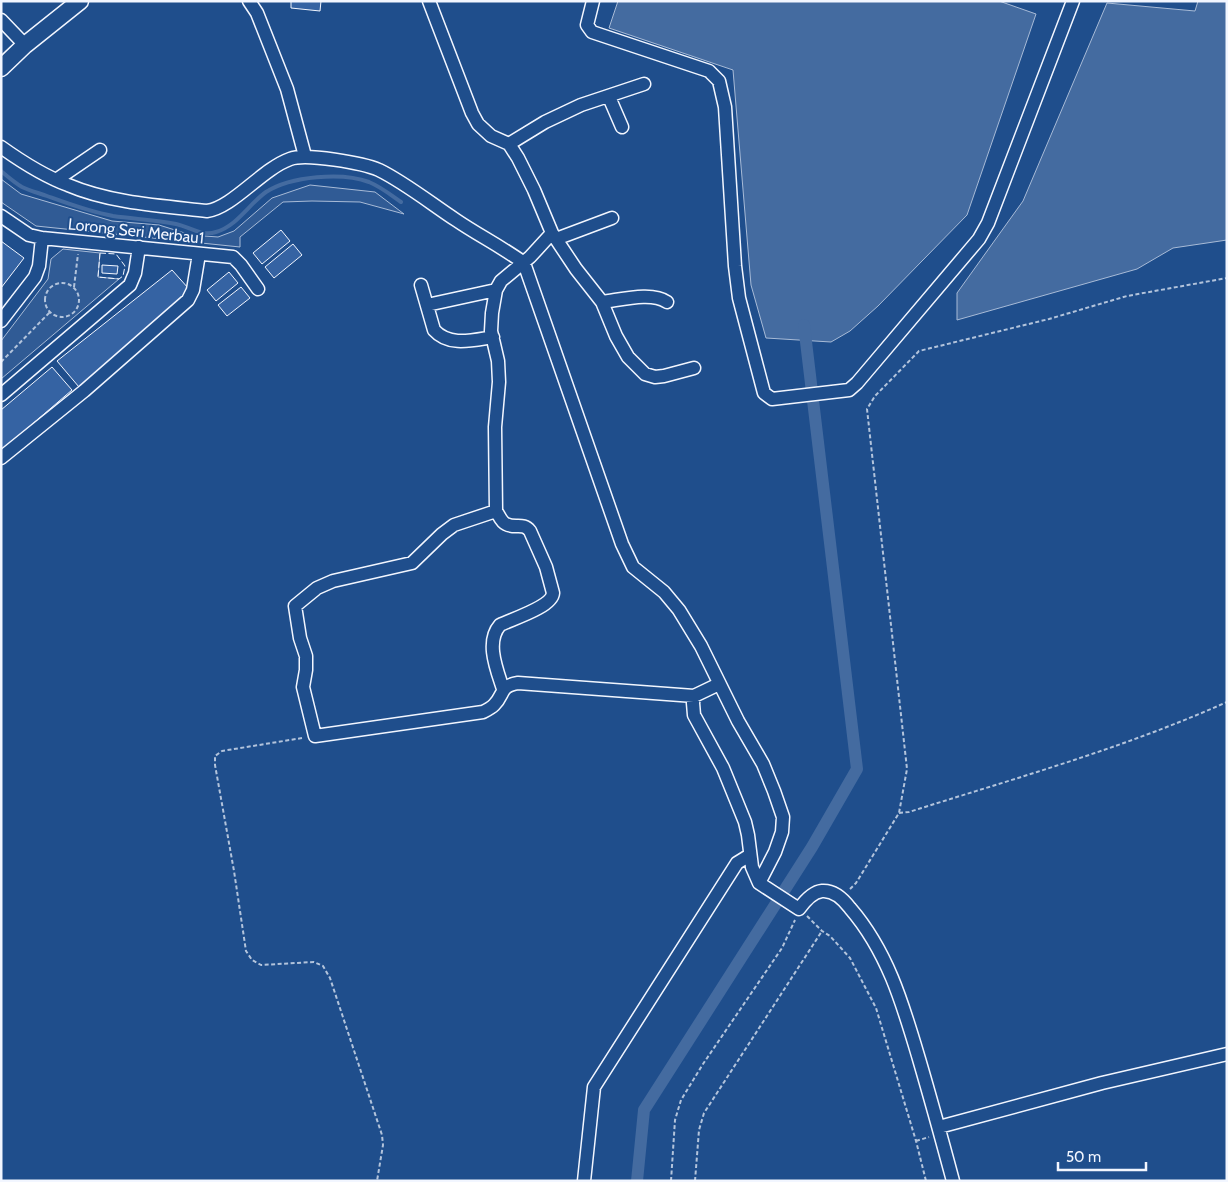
<svg xmlns="http://www.w3.org/2000/svg" width="1228" height="1182" font-family="Cabin,sans-serif">
<rect width="100%" height="100%" fill="#1f4e8c"/>
<path fill="#305b95" stroke="#a8bbd7" d="M 1,179 L 21,194 L 112,221 L 159,225 L 191,235 L 218,237 L 234,231 L 272,198 L 310,185 L 375,192 L 404,214 L 360,202 L 312,201 L 283,202 L 240,237 L 240,247 L 36,226 L 1,202 Z
M 63,249 L 100,253 L 98,277 L 119,279 L 1,379 L 1,341 L 48,279 L 51,259 Z"/>
<path fill="#446ba0" stroke="#a8bbd7" d="M 618,1 L 999,1 L 1036,14 L 967,215 L 878,306 L 850,331 L 831,342 L 766,338 L 751,285 L 733,70 L 609,28 Z
M 1198,1 L 1227,1 L 1227,240 L 1173,248 L 1137,269 L 957,320 L 957,293 L 1023,201 L 1107,3 L 1195,11 Z"/>
<g fill="none" stroke-linecap="round" stroke-linejoin="round">
<path stroke="#446ba0" stroke-width="4" d="M 1,171 C 8,177 15,183 22,187 C 30,191 39,193 47,196 C 69,204 90,212 113,216 C 134,219 155,220 176,224 C 190,227 202,237 216,232 C 237,226 249,204 266,192 C 291,176 342,172 369,182 C 381,187 391,195 401,202"/>
<path stroke="#446ba0" stroke-width="12" d="M 637,1181 L 644,1110 L 812,847 L 857,769 L 804,325"/>
</g>
<path fill="#3563a3" stroke="#f2f6ff" d="M 291,1 L 321,1 L 320,11 L 291,8 Z
M 281,230 L 290,241 L 262,264 L 253,253 Z
M 1,241 L 24,258 L 1,288 Z
M 293,244 L 302,255 L 274,278 L 265,267 Z
M 102,265 L 118,266 L 117,274 L 102,273 Z
M 172,270 L 189,289 L 186,297 L 79,387 L 57,361 Z
M 229,272 L 238,283 L 216,301 L 207,290 Z
M 241,287 L 250,298 L 227,316 L 218,305 Z
M 52,367 L 72,390 L 1,451 L 1,410 Z"/>
<g fill="none" stroke-linecap="round" stroke-linejoin="round">
<g stroke="#f2f6ff" stroke-width="15">
<path id="minor" d="M 249,1 L 257,13 L 287,89 L 305,156
M 429,1 L 472,113 L 478,124 L 491,136 L 509,144 L 518,158 L 534,190 L 552,233 L 576,269 L 602,302 L 616,336 L 628,357 L 645,374 L 655,377 L 664,376 L 694,368
M 593,1 L 587,25 L 592,32 L 709,71 L 719,81 L 725,107 L 735,266 L 739,298 L 764,393 L 772,399 L 849,390 L 857,383 L 979,239 L 988,223 L 1073,1
M 1,20 L 25,45
M 609,97 L 622,127
M 509,144 L 545,122 L 581,105 L 644,84
M 1,147 C 22,162 44,176 68,185 C 110,203 162,206 207,211 C 232,208 262,169 290,159 C 306,153 363,163 379,170 C 404,182 433,205 456,220 C 478,235 502,247 524,263 L 622,544 L 633,567 L 664,592 L 679,610 L 701,646 L 738,721 L 763,764 L 774,791 L 783,817 L 782,832 L 775,852 L 759,883
M 56,180 L 100,150
M 1,216 L 29,235 L 42,238 L 233,257 L 241,265 L 258,289
M 556,239 L 612,218
M 421,285 L 434,330 C 449,347 473,340 493,337
M 602,302 C 620,300 652,291 667,302
M 427,305 L 496,290
M 1,321 L 35,277 L 39,266 L 42,238
M 1,395 L 130,285 L 135,273 L 139,247
M 1,458 L 84,391 L 188,300 L 193,290 L 199,254
M 496,511 L 454,525 L 442,534 L 412,563 L 333,581 L 317,588 L 295,606 L 300,638 L 306,656 L 306,670 L 303,687 L 315,736 L 483,712 C 487,710 491,708 494,705 C 505,694 499,686 518,683 L 694,696 L 719,684
M 503,689 C 497,670 485,642 500,625 C 512,619 552,607 553,593 L 546,567 L 530,531 C 523,522 515,529 506,524 C 501,522 499,515 496,511 L 495,427 L 499,382 L 498,361 L 491,331 L 492,313 L 496,290 L 501,281 L 530,257 L 552,233
M 694,696 L 693,703 L 694,715 L 723,768 L 745,822 L 748,835 L 752,867 L 759,883 L 799,909 C 804,902 812,892 822,891 C 834,890 844,900 850,908 C 888,952 903,1005 919,1059 C 931,1100 942,1140 953,1181
M 939,1127 L 1102,1083 L 1227,1054
M 584,1181 L 594,1087 L 737,863 L 750,855"/>
</g>
<g stroke="#f2f6ff" stroke-width="19">
<path id="major" d="M 1,68 L 25,45 L 80,1"/>
</g>
<path stroke="#b3c4dc" stroke-width="2" stroke-dasharray="4 2.5" stroke-linecap="butt" d="M45 300a17 17 0 1 1 34 0a17 17 0 1 1-34 0Z
M 74,287 L 78,254
M 1,362 L 50,312
M 302,738 L 222,751 L 215,756 L 215,765 L 234,871 L 246,951 L 252,960 L 261,965 L 314,962 L 323,966 L 330,978 L 382,1135 L 383,1145 L 377,1181
M 899,813 L 909,812 C 1016,778 1124,748 1227,702
M 850,889 L 856,883 L 899,813 L 907,769 L 867,409 L 875,396 L 919,351 L 1049,319 L 1127,296 L 1227,278
M 807,916 L 822,931 L 830,936 L 850,958 L 876,1008 L 916,1141 L 926,1181
M 916,1141 L 929,1137
M 671,1181 L 675,1120 L 681,1100 L 703,1064 L 782,948 L 795,920
M 695,1181 L 699,1130 L 704,1113 L 822,931"/>
<use href="#minor" stroke="#1f4e8c" stroke-width="12"/>
<use href="#major" stroke="#1f4e8c" stroke-width="16"/>
<path stroke="#f2f6ff" stroke-width="1" stroke-dasharray="6 2.5" stroke-linecap="butt" d="M 100,253 L 116,254 L 125,266 L 123,276 L 119,279 L 98,277 Z"/>
</g>
<g text-anchor="middle" dominant-baseline="central" stroke-width="4" stroke-linejoin="round" paint-order="stroke">
<g font-size="16" fill="#f2f6ff" stroke="#1f4e8c">
<text transform="translate(136 231) rotate(6)">Lorong Seri Merbau1</text>
</g>
</g>
<rect width="1228" height="1182" fill="none" stroke="#f2f6ff" stroke-width="5"/>
<path d="M1058 1162v8h88v-8" fill="none" stroke="#f2f6ff" stroke-width="2.5"/>
<text x="1066" y="1162" font-size="15" fill="#f2f6ff" stroke="#1f4e8c" stroke-width="4" paint-order="stroke">50 m</text>
</svg>
